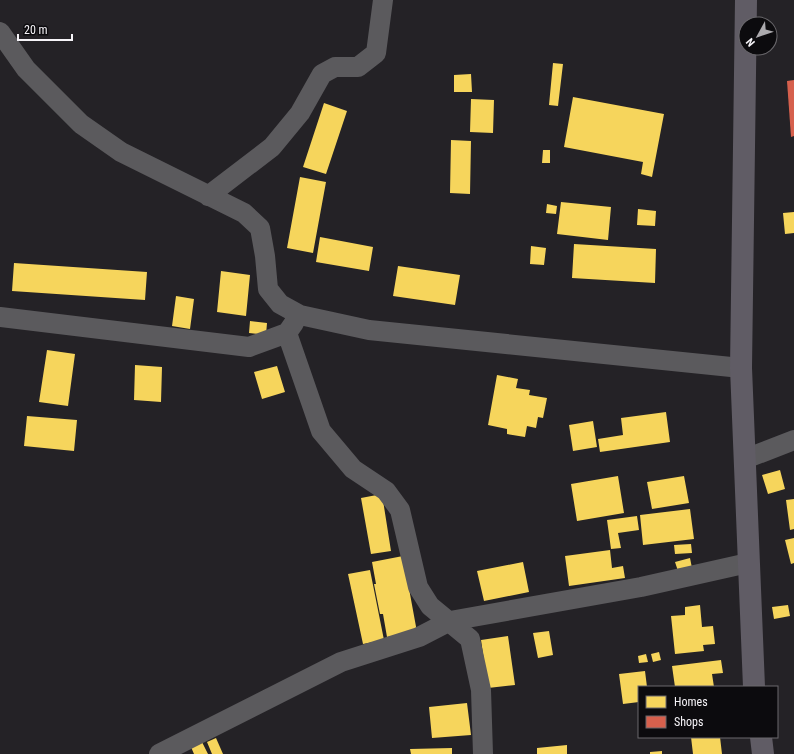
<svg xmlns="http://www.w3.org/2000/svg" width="794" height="754" font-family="'Roboto Condensed',sans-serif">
<rect width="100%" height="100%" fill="#242226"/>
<path fill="#f6d55c" d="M 553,63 L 563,64 L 558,106 L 549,105 Z
M 471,74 L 472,92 L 454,92 L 454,75 Z
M 573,97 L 664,114 L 652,177 L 641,174 L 643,162 L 564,147 Z
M 471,99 L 494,100 L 493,133 L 470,132 Z
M 324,103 L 347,111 L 326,174 L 303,167 Z
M 451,140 L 471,141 L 470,194 L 450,193 Z
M 543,150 L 550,150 L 550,163 L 542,163 Z
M 300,177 L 326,182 L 313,253 L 287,248 Z
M 561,202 L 611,207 L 608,240 L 557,234 Z
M 547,204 L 557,206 L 556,214 L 546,213 Z
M 638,209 L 656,211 L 655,226 L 637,225 Z
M 794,212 L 794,233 L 785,234 L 783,213 Z
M 320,237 L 373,247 L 369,271 L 316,262 Z
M 574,244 L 656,249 L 655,283 L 572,278 Z
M 531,246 L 546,248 L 544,265 L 530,264 Z
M 14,263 L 147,272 L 145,300 L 12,291 Z
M 398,266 L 460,275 L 455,305 L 393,296 Z
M 221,271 L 250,275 L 246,316 L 217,312 Z
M 176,296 L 194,299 L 190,329 L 172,326 Z
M 250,321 L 267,323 L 266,335 L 249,333 Z
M 47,350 L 75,354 L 68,406 L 39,402 Z
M 135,365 L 162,367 L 161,402 L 134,400 Z
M 277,366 L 285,392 L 262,399 L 254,372 Z
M 497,375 L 518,379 L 516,388 L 530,390 L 529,395 L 547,398 L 543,418 L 538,417 L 536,428 L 527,426 L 525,437 L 507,434 L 507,429 L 488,425 Z
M 666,412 L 670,442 L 600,452 L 598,439 L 623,435 L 621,418 Z
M 27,416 L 77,420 L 74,451 L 24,446 Z
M 593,421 L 597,447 L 573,451 L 569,425 Z
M 780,470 L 785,489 L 768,494 L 762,475 Z
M 618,476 L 624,513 L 577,521 L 571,484 Z
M 684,476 L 689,503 L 652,509 L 647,482 Z
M 382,494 L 391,551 L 371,554 L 361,498 Z
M 794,499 L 794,529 L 790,530 L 786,500 Z
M 690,509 L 694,539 L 643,545 L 640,515 Z
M 637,516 L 639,530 L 618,533 L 621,548 L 611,549 L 607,520 Z
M 794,538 L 794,563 L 791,564 L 785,540 Z
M 691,544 L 692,553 L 675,554 L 674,545 Z
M 610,550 L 612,568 L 623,566 L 625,578 L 569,586 L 565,556 Z
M 403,556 L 417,632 L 387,637 L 383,614 L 380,614 L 374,584 L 376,584 L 372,562 Z
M 690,558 L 692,568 L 678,571 L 675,562 Z
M 523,562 L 529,592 L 484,601 L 477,571 Z
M 370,570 L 384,640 L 363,644 L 348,574 Z
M 700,605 L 702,627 L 713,626 L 715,644 L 703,645 L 704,651 L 675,654 L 671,616 L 685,615 L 685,607 Z
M 788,605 L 790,616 L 774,619 L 772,607 Z
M 549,631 L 553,655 L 538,658 L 533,633 Z
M 508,636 L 515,685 L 488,688 L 481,640 Z
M 659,652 L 661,660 L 653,662 L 651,654 Z
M 646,654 L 648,662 L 639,663 L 638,656 Z
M 721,660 L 723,673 L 712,674 L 714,687 L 675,687 L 672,666 Z
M 645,671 L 647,687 L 639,687 L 639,702 L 623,704 L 619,674 Z
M 467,703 L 471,735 L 432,738 L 429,707 Z
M 691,737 L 720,737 L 722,754 L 693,754 Z
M 216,738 L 223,754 L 212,754 L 207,742 Z
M 202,742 L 208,754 L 194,754 L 191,747 Z
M 567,745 L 567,754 L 537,754 L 537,748 Z
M 452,748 L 452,754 L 411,754 L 410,749 Z
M 662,751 L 662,754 L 650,754 L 650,752 Z"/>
<path fill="#d6604d" d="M 794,80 L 794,136 L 791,137 L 787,81 Z"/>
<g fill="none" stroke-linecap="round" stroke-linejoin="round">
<path stroke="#5b5a5d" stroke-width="20" d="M 0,32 L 26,69 L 81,124 L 121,152 L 244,213 L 260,228 L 265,256 L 268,289 L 280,304 L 300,315 L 369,330 L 741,368
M 208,196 L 272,147 L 300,113 L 322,74 L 335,67 L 358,67 L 376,53 L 383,0
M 0,317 L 249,347 L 287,333 L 294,323
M 287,333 L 321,431 L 353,469 L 386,491 L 400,510 L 418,587 L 430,606 L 470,639 L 481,690 L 483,754
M 745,459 L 794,440
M 159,754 L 341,662 L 419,637 L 450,621 L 641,587 L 748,563"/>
<path stroke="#605c65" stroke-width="22" d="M 746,0 L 741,368 L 754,687
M 761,737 L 763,754"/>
</g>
<rect x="638" y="686" width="140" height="52" fill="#0c0b0e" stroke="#6a686c"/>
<rect x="646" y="696" width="20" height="12" fill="#f6d55c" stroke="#6a686c"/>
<text x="674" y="706" font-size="12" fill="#f6f4f8">Homes</text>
<rect x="646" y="716" width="20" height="12" fill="#d6604d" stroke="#6a686c"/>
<text x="674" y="726" font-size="12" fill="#f6f4f8">Shops</text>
<g transform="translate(758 36) rotate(230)"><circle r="19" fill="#0c0b0e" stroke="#6a686c"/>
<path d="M0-3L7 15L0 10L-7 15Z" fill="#acaaae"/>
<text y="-6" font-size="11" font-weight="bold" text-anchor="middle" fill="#f6f4f8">N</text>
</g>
<path d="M18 34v6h54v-6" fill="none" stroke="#f6f4f8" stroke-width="2"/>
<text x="24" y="34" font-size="12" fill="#f6f4f8" stroke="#0c0b0e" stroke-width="3" paint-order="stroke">20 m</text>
</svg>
